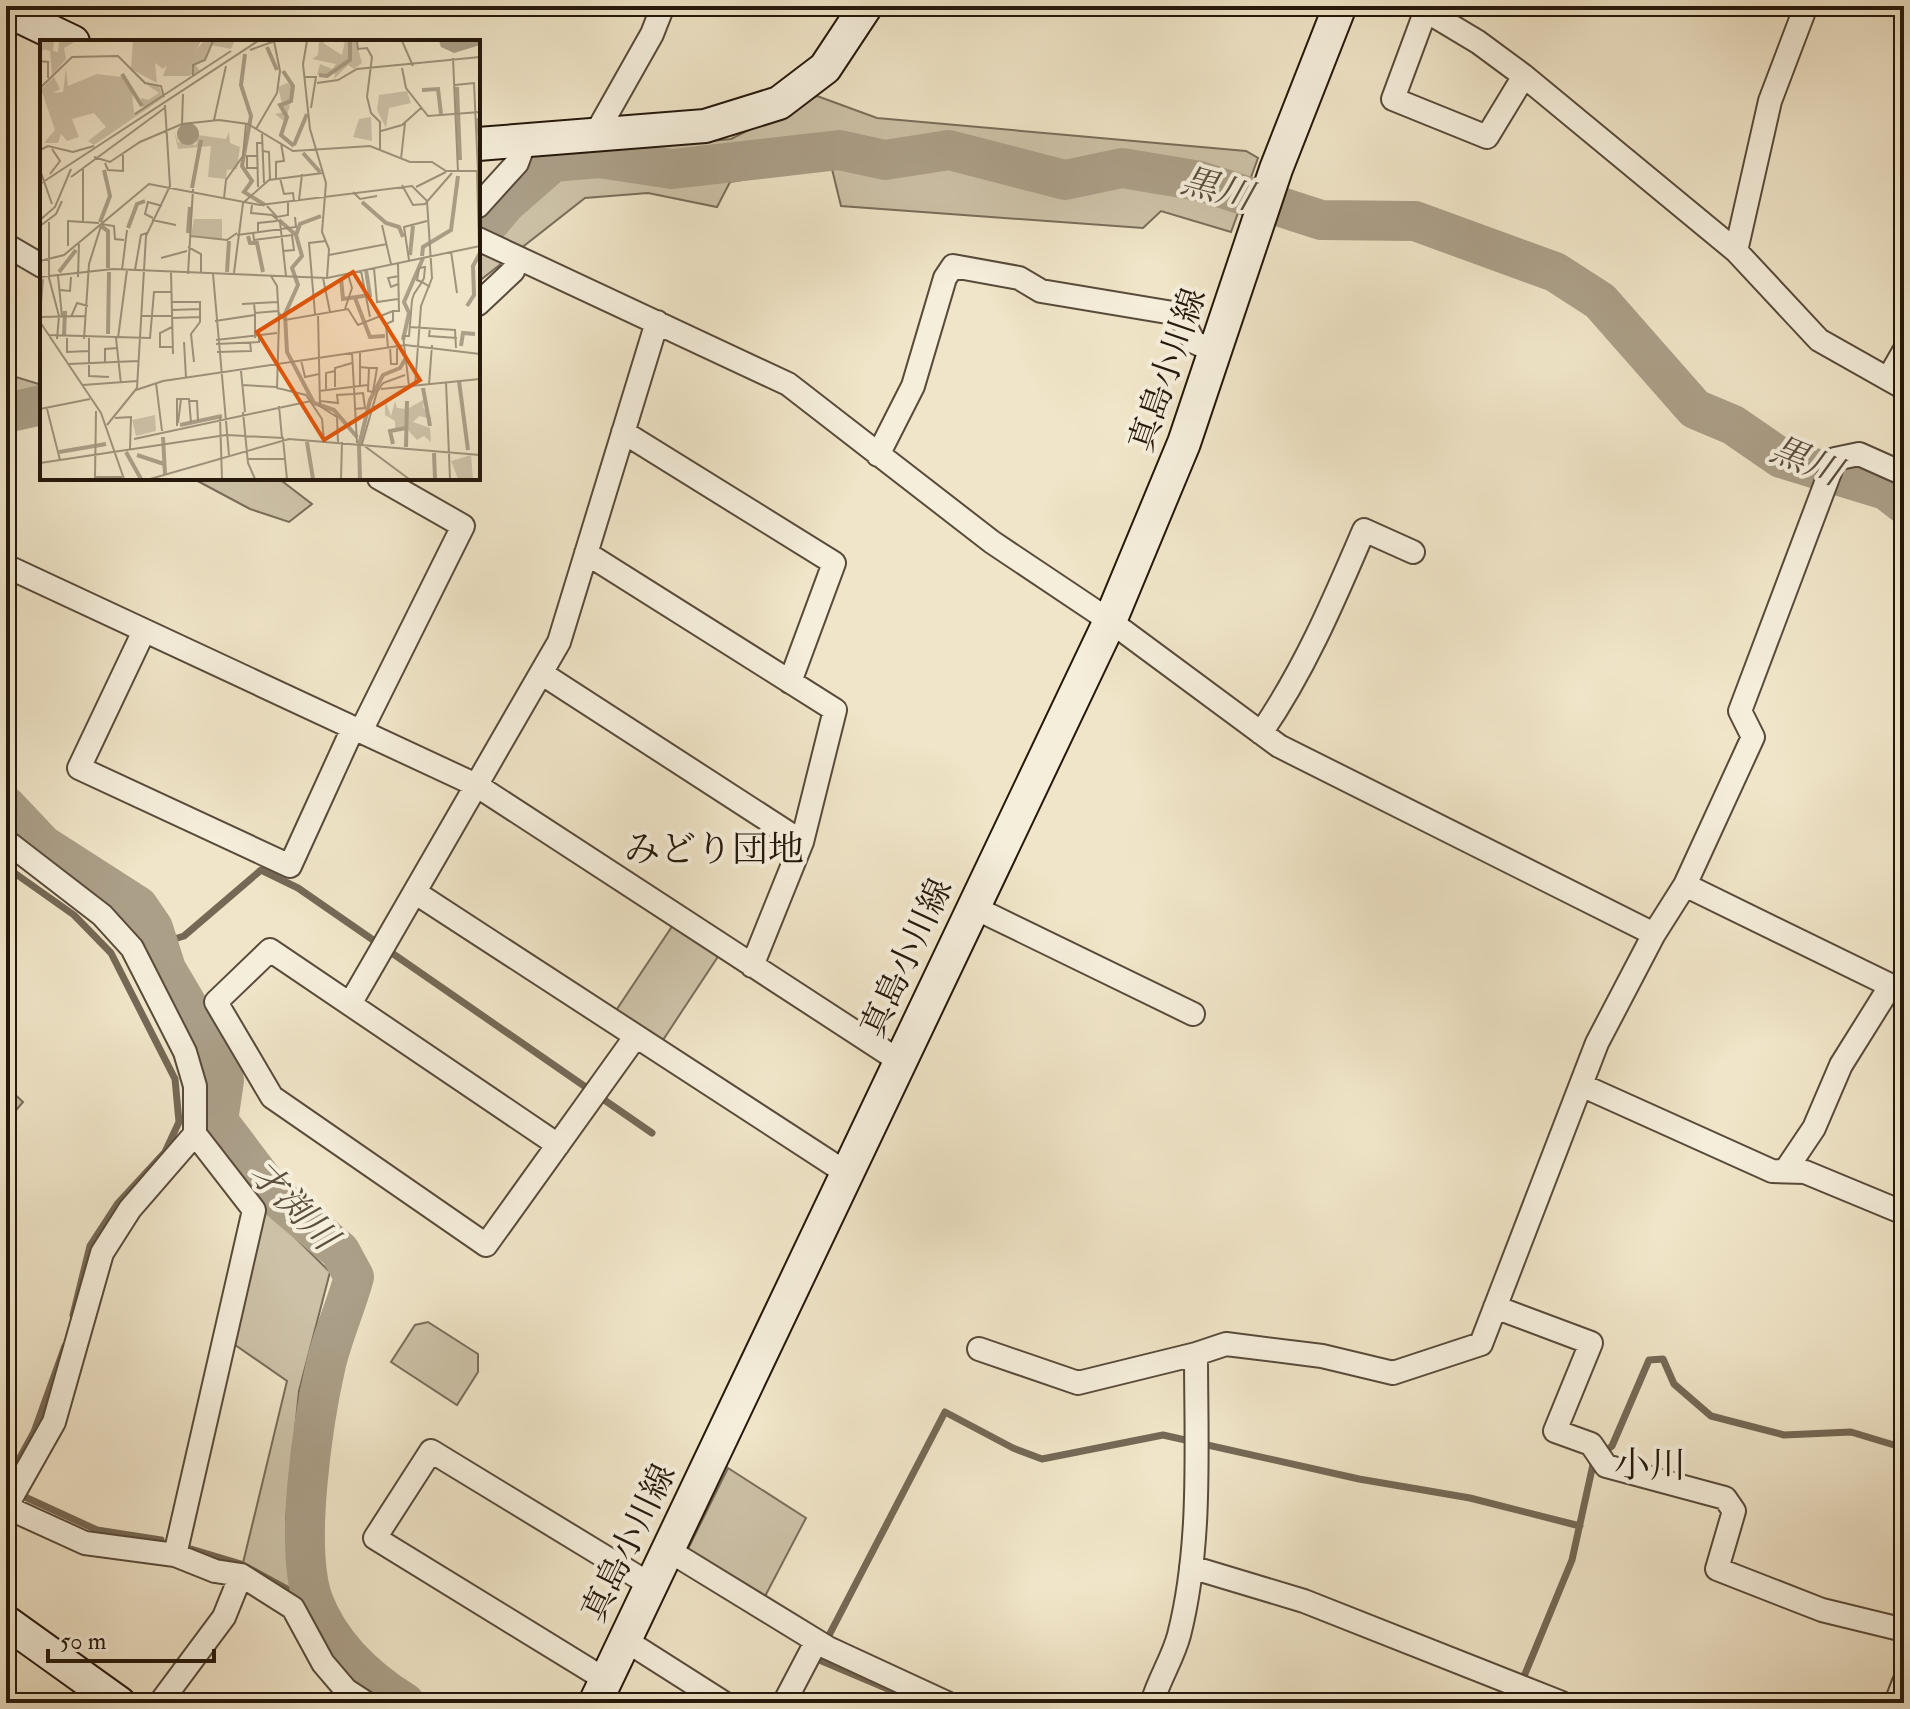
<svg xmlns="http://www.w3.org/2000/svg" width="1910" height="1709" font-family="'IM FELL Double Pica','Noto Serif JP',serif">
<rect width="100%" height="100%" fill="#f0e5c8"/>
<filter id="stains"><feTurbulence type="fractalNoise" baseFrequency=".0025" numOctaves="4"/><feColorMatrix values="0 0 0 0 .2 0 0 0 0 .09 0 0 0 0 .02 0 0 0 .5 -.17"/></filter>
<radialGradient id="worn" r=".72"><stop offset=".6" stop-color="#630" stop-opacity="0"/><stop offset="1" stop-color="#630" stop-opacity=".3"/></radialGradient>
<path fill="#cdc2a8" stroke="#796d5a" stroke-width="2" d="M 817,96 L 877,118 L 1246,151 L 1258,158 L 1231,232 L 1161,211 L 1143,228 L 841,206 L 831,165 L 730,182 L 717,207 L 648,193 L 585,198 L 478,282 L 478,226 L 494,203 L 554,156 L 731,139 Z
M 6,374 L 42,385 L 42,397 L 6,405 Z
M 192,478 L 278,478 L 312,504 L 289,522 L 250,509 Z
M 673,925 L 719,955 L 661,1043 L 615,1012 Z
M 6,1086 L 23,1102 L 12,1115 L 6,1111 Z
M 261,1204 L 330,1272 L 299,1391 L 286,1519 L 292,1599 L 242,1567 L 287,1381 L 231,1342 Z
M 428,1322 L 478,1354 L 478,1372 L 457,1405 L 391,1362 L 415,1325 Z
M 728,1468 L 806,1518 L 763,1600 L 686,1553 Z"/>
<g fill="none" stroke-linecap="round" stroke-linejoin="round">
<path stroke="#756956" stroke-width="7" d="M 6,867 L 74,915 L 111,953 L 175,1079 L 179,1122 L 165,1152 L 118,1203 L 90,1246 L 73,1315
M 158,944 L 184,936 L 261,870 L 298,888 L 652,1133
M 1897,1446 L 1904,1425
M 6,1483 L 34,1432 L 65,1346
M 25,1497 L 97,1530 L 161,1540
M 191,1549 L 241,1564 L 287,1589
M 825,1643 L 945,1412 L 1013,1448 L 1042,1459 L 1163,1435 L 1359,1479 L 1470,1498 L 1580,1526
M 817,1659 L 921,1703
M 1509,1703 L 1525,1674 L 1572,1560 L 1594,1460 L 1612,1446 L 1649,1360 L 1663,1359 L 1674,1384 L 1711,1416 L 1784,1435 L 1851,1432 L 1904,1448"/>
<path stroke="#ab9f88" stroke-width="40" d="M 478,236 L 506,203 L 553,162 L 599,158 L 672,169 L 839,150 L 885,160 L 949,150 L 1065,180 L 1122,168 L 1200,181 L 1321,220 L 1415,221 L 1555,272 L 1600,301 L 1695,409 L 1733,425 L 1781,458 L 1886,490 L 1904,504
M 6,413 L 42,405
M 6,806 L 43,845 L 138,906 L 153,928 L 166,969 L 217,1056 L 224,1080 L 218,1121 L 274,1195 L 340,1251 L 354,1277 C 346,1306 333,1335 326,1364 C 313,1421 294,1546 313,1600 C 330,1645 365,1678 405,1703"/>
<g stroke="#584b3a" stroke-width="26">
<path id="street" d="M 1418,6 L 1478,42 L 1524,76 L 1736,251 L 1819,340 L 1904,388
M 1426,10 L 1393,99 L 1487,137 L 1524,76
M 595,135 L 652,34 L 663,6
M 478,206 L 517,163 L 525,141
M 478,239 L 788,384 L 992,542 L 1110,621 L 1279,746 L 1654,934
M 6,245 L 42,266
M 1736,251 L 1770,101 L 1806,6
M 478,304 L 513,271 L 517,260
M 1888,379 L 1904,351
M 623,432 L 834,563 L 790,682
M 878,455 L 913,386 L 945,278 L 953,266 L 1019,278 L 1041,291 L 1179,314 L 1194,342 L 1216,352
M 586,553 L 835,710 L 802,842 L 752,966
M 6,566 L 476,785 L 901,1062
M 144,631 L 79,768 L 290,866 L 353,728
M 541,673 L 802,842
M 361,731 L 463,526 L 379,478
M 1261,733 C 1305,669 1334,600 1364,530 L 1413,552
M 6,841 L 102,915 L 132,948 L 185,1052 L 195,1086 L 195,1134 L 254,1210 L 175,1555
M 1685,885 L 1904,992
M 416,893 L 848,1174
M 973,907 L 1193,1014
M 350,1004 L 559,642 L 657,322
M 1581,1085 L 1772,1171 L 1805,1172 L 1904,1213
M 558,1145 L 270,950 L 216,1002 L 272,1097 L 486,1245 L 636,1036
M 1785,1171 L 1814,1128 L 1841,1065 L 1891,985
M 1495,1307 L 1591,1343 L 1555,1431 L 1591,1444 L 1606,1466 L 1725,1498 L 1734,1511 L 1717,1569 L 1822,1610 L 1904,1630
M 979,1349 L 1078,1383 L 1196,1354
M 6,1507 L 85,1543 L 175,1555 L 215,1571 L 241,1575 L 293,1608 L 323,1663 L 346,1690 L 366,1703
M 6,1507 L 54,1422 L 102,1253 L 130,1209 L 195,1134
M 668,1550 L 828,1648 L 947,1703
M 1191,1567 L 1304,1601 L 1562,1703
M 625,1640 L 724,1703
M 606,1680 L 375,1538 L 431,1451 L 651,1585
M 160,1703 L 224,1617 L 241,1575
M 784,1703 L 816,1642
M 1152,1703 C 1159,1679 1173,1658 1179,1635 C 1202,1545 1196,1446 1196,1354 L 1226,1344 L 1322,1356 L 1393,1373 L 1481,1344 L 1597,1043 L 1654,934 L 1685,885 L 1753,737 L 1740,711 L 1835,459 L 1859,454 L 1904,474
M 1896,1703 L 1904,1682"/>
</g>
<g stroke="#25180b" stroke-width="36">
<path id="secondary" d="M 6,10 L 73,42
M 478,144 L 705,126 L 779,103 L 825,68 L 866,6
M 6,1622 L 119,1703
M 595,1703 L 1110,621 L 1184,443 L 1276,169 L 1340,6"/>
</g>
<use href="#street" stroke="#f5eedb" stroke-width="22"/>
<use href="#secondary" stroke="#f5eedb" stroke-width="32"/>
</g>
<g text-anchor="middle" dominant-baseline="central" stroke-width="8" stroke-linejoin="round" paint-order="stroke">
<g font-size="34" fill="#25180b" stroke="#f5eedb">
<text transform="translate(1168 370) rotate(-71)">真島小川線</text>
<text transform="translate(907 958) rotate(-65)">真島小川線</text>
<text transform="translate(629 1543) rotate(-64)">真島小川線</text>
</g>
<g font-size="36" font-style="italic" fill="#5b4e3d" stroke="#f5eedb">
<text transform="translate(1217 189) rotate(15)">黒川</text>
<text transform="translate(1806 461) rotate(22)">黒川</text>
<text transform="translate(293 1205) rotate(46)">才渕川</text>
</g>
<g font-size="36" fill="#25180b" stroke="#f5eedb">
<text x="714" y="849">みどり団地</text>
<text x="1650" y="1465">小川</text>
</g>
</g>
<g transform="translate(40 40)">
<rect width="440" height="440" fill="#f0e5c8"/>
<path d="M 0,1 L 14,1 L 13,11 L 18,12 L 19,1 L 36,1 L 24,8 L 26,19 L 12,35 L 10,11 L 4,9 L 0,15 ZM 93,1 L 161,1 L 156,10 L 164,1 L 194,2 L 191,9 L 171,5 L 164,21 L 155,24 L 160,31 L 149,36 L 123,36 L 127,25 L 123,29 L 115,23 L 117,43 L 91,29 ZM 279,1 L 288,1 L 283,3 L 302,15 L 305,1 L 316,1 L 322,23 L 314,29 L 308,25 L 294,39 L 295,33 L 277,35 L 280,24 L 292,29 L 296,24 L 272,19 L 278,15 ZM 26,28 L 28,46 L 57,34 L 82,37 L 92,52 L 94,73 L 103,68 L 101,58 L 108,60 L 119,53 L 106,44 L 119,46 L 123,58 L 54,105 L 48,101 L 66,87 L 54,73 L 32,79 L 39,97 L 27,101 L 21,94 L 18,103 L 4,103 L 15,90 L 1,49 L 14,37 L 20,49 L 13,53 L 23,52 ZM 247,43 L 253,46 L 251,61 L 242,61 L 250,65 L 245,82 L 235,74 L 244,72 L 238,47 ZM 367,51 L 371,63 L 349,68 L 346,88 L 337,70 L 339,55 ZM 331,77 L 332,101 L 313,97 L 319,79 ZM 134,91 L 138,102 L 156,105 L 158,95 L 186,99 L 189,92 L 190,103 L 200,107 L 197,129 L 187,130 L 186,139 L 168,137 L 171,106 L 138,109 ZM 154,179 L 182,179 L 182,199 L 151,195 ZM 385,359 L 383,367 L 392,379 L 379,376 L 373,382 L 390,388 L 391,402 L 384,396 L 377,400 L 366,388 L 355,390 L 355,381 L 345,375 L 345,360 L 351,376 L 355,361 L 357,368 L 367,369 ZM 115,375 L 116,391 L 96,396 L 92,380 ZM 431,415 L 433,439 L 418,439 L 411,421 Z" fill="#cdc2a8"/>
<path d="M 399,1 L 440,1 L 440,5 L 414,13 L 401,7 ZM137 94a11 11 0 1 1 22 0a11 11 0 1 1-22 0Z" fill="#ab9f88"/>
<path fill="none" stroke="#ab9f88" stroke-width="4" d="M 227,7 L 237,30M 205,14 L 201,45 L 211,76 L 202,126 L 212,141 L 204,152 L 225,165M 243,31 L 253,46 L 251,61 L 240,65 L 247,77 L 241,95 L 254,106M 82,34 L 102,66M 279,35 L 287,36 L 310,20 L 310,1M 417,47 L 420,120M 382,50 L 398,49 L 401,74M 438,78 L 440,103M 254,105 L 267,74M 263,113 L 280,132M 152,148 L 161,100M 322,162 L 346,183 L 359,187 L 363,197M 239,180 L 256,195 L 262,216 L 252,228 L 258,245 L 245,274 L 247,312 L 274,363 L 294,370 L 317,397M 60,182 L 70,156 L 64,130M 61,186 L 68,191 L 68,228M 88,188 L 97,164 L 105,161M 148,193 L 150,167M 256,195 L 260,184 L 281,176M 208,196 L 210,203 L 217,203 L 223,232M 370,215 L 373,186M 382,216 L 383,207 L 411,190 L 418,136M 19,232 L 36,210M 187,232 L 189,201M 301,238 L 303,259 L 330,255 L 326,230M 315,258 L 330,297 L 345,296M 0,263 L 2,239M 427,266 L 434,255 L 433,226 L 440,213M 68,294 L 69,232M 24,295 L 25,271M 363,300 L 369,273 L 364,262 L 383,218M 421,306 L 423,293 L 435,294M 419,341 L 428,410M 383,348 L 390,386M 140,385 L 182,376M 123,397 L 125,434M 267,402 L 273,439M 353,404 L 350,391 L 366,388M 366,407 L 367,361M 19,412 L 66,404M 86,412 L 101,439M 394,413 L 395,439M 97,415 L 124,424M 320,439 L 319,406 L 330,360 L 343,335 L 360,328 L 366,318"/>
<path fill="none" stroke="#9f937c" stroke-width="2" d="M 267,1 L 263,24 L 270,89 L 286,143 L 282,192 L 289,209 L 287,238M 317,1 L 318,9 L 327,8 L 332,17 L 327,57 L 331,73 L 340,82 L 340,109M 362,1 L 373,26M 210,10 L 235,1M 413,18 L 418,132M 0,21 L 8,22 L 8,38M 362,28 L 366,48 L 388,76 L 440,72M 153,36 L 153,25 L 165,20 L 173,1M 265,37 L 276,37 L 271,68M 277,43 L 298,40 L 317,29 L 440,17M 415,45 L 434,43 L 438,132M 0,48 L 32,17 L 78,16 L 105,43 L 121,46 L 124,57M 95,74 L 191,11M 174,80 L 186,26M 142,84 L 143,54M 216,89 L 237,53 L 240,31 L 234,1M 341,91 L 362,85 L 381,68M 222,94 L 224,143M 0,110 L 8,106 L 33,112 L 54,106M 223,111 L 229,112 L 230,140M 217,116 L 207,116 L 207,128 L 218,128M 54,117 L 70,122 L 100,102 L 142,84 L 179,80 L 208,84 L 253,111 L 330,106 L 370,122 L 392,122 L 406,131 L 440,131M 361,119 L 365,83M 65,123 L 68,130 L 83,131 L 83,115M 43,129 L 43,182M 0,130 L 12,164M 437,132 L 439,206M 10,134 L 20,121 L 12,109M 31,137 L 126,67M 240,138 L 244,154 L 253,153 L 254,161M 236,139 L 236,122 L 244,121 L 241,103M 0,144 L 218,1M 362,145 L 373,165 L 385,164 L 412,133M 218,147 L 217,103 L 222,103M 376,147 L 406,132M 313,152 L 320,159 L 337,156M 184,158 L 186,140 L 203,116 L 206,84M 259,160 L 262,134M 212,165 L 211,173 L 232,175 L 240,182 L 246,236M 227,166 L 237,177 L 248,175 L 248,162M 113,178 L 105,174 L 108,162 L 122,166M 0,180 L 15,167 L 31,129M 112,180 L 136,185M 9,182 L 9,238 L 19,276 L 17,299M 61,184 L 74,186 L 75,199 L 84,200M 342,185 L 351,224M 0,186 L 16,174 L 22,161M 218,191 L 218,183 L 237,181M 213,192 L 214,200 L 252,195 L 254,210 L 243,211M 197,195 L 256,187 L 255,177M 151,196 L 187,200 L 197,193M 28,206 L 28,181 L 59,183M 148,207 L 161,214 L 161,234M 411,211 L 417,253M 289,215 L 347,204M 121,218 L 147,211M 369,220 L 364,187 L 387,181M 0,221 L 24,215 L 109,144 L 220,165 L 372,146 L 387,161 L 392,238 L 381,266 L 375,346M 334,228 L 337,262 L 358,259M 82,230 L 87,190M 95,230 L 101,195 L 107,193M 321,231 L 330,277M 131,232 L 133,314M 194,233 L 203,163 L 229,140 L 283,133M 148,234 L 153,149M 173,234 L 189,415M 18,236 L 22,276M 231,236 L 237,246 L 239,280 L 237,348 L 266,355 L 282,379 L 284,401M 0,237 L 73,229 L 287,238 L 440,206M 38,237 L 39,202M 283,238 L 290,272M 358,244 L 351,247 L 348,238 L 359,236M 20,250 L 30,251 L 31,237M 131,262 L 160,262 L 160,282 L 151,294 L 154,322M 214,263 L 215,273 L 238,271M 202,264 L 238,262M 305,269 L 312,248 L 308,234M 132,270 L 160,269M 238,272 L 245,280 L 308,269 L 318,285 L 353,271M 275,274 L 269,203 L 286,201M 278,274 L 280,366M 101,276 L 132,276M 0,277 L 46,276M 31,277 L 37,263 L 48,266M 132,278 L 160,277M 175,281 L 215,275 L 215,298M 0,282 L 61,373 L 84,439M 132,287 L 120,293 L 120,307 L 133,307M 369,287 L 415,290 L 416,308M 390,288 L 389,296 L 417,298M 8,295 L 110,298 L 114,252 L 131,252M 27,298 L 27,312 L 49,311M 49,298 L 49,336 L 69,337M 76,298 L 81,344M 78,298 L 87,230M 44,299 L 49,224 L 61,186M 176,300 L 237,293M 144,302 L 146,338M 176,304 L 219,302 L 219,298M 350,307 L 351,324 L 357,324 L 357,306M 348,308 L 346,284 L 353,281 L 353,271 L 359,271 L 358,223M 177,312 L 211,311 L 210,302M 312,312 L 317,403M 261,320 L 265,337 L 279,334M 65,322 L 65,309 L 78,308M 29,324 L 98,321M 320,327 L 329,328 L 337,328 L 333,352 L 328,351 L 329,328M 201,331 L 205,372M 365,335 L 343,343 L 337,352 L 322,404 L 369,439M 406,342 L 410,439M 116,343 L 122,391M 43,345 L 97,341M 202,345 L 236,347M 320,345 L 320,311M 389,345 L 392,305M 369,346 L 363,296 L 369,296 L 372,260 L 374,254 L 382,242 L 384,238 L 385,227 L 379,228 L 377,240 L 382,242 L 390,247M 295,347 L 295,328 L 312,323M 286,349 L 286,333 L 295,331M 341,349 L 440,339M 96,350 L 123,341 L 365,305 L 440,314M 279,351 L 328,345M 313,354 L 323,353 L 325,368 L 314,369M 149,361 L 157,361 L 158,381M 280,361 L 298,363 L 297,355 L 313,354M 278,365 L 297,377 L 298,402M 239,366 L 242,398M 0,369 L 50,359M 7,369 L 20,420M 56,371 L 55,437 L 82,437M 203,372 L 208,423 L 215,439M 180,377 L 182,439M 75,378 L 91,377 L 90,409M 138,383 L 141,359M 67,385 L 97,348 L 106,196 L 130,146 L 125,65M 137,386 L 137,359 L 149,359 L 151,383M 94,399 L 271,361M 243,399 L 247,439 L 254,439M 208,419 L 245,419M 0,423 L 186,395 L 244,398M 110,439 L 249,399 L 440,415M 301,439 L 302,402"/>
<path fill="#de560c" fill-opacity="0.15" stroke="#de560c" stroke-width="4" d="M 313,232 L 380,340 L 284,400 L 217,292 Z"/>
<rect width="440" height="440" fill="none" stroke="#25180b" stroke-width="4"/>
</g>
<rect width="1910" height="1709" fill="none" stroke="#f0e5c8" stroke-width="32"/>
<rect x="8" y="8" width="1894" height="1693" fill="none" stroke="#25180b" stroke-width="4"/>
<rect x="16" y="16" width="1878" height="1677" fill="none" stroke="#25180b" stroke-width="2"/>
<path d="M48 1649v12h166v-12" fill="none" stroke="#25180b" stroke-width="4"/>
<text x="60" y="1649" font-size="24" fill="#25180b" stroke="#f5eedb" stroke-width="6" paint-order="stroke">50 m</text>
<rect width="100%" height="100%" filter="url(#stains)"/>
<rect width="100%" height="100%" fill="url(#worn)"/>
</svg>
